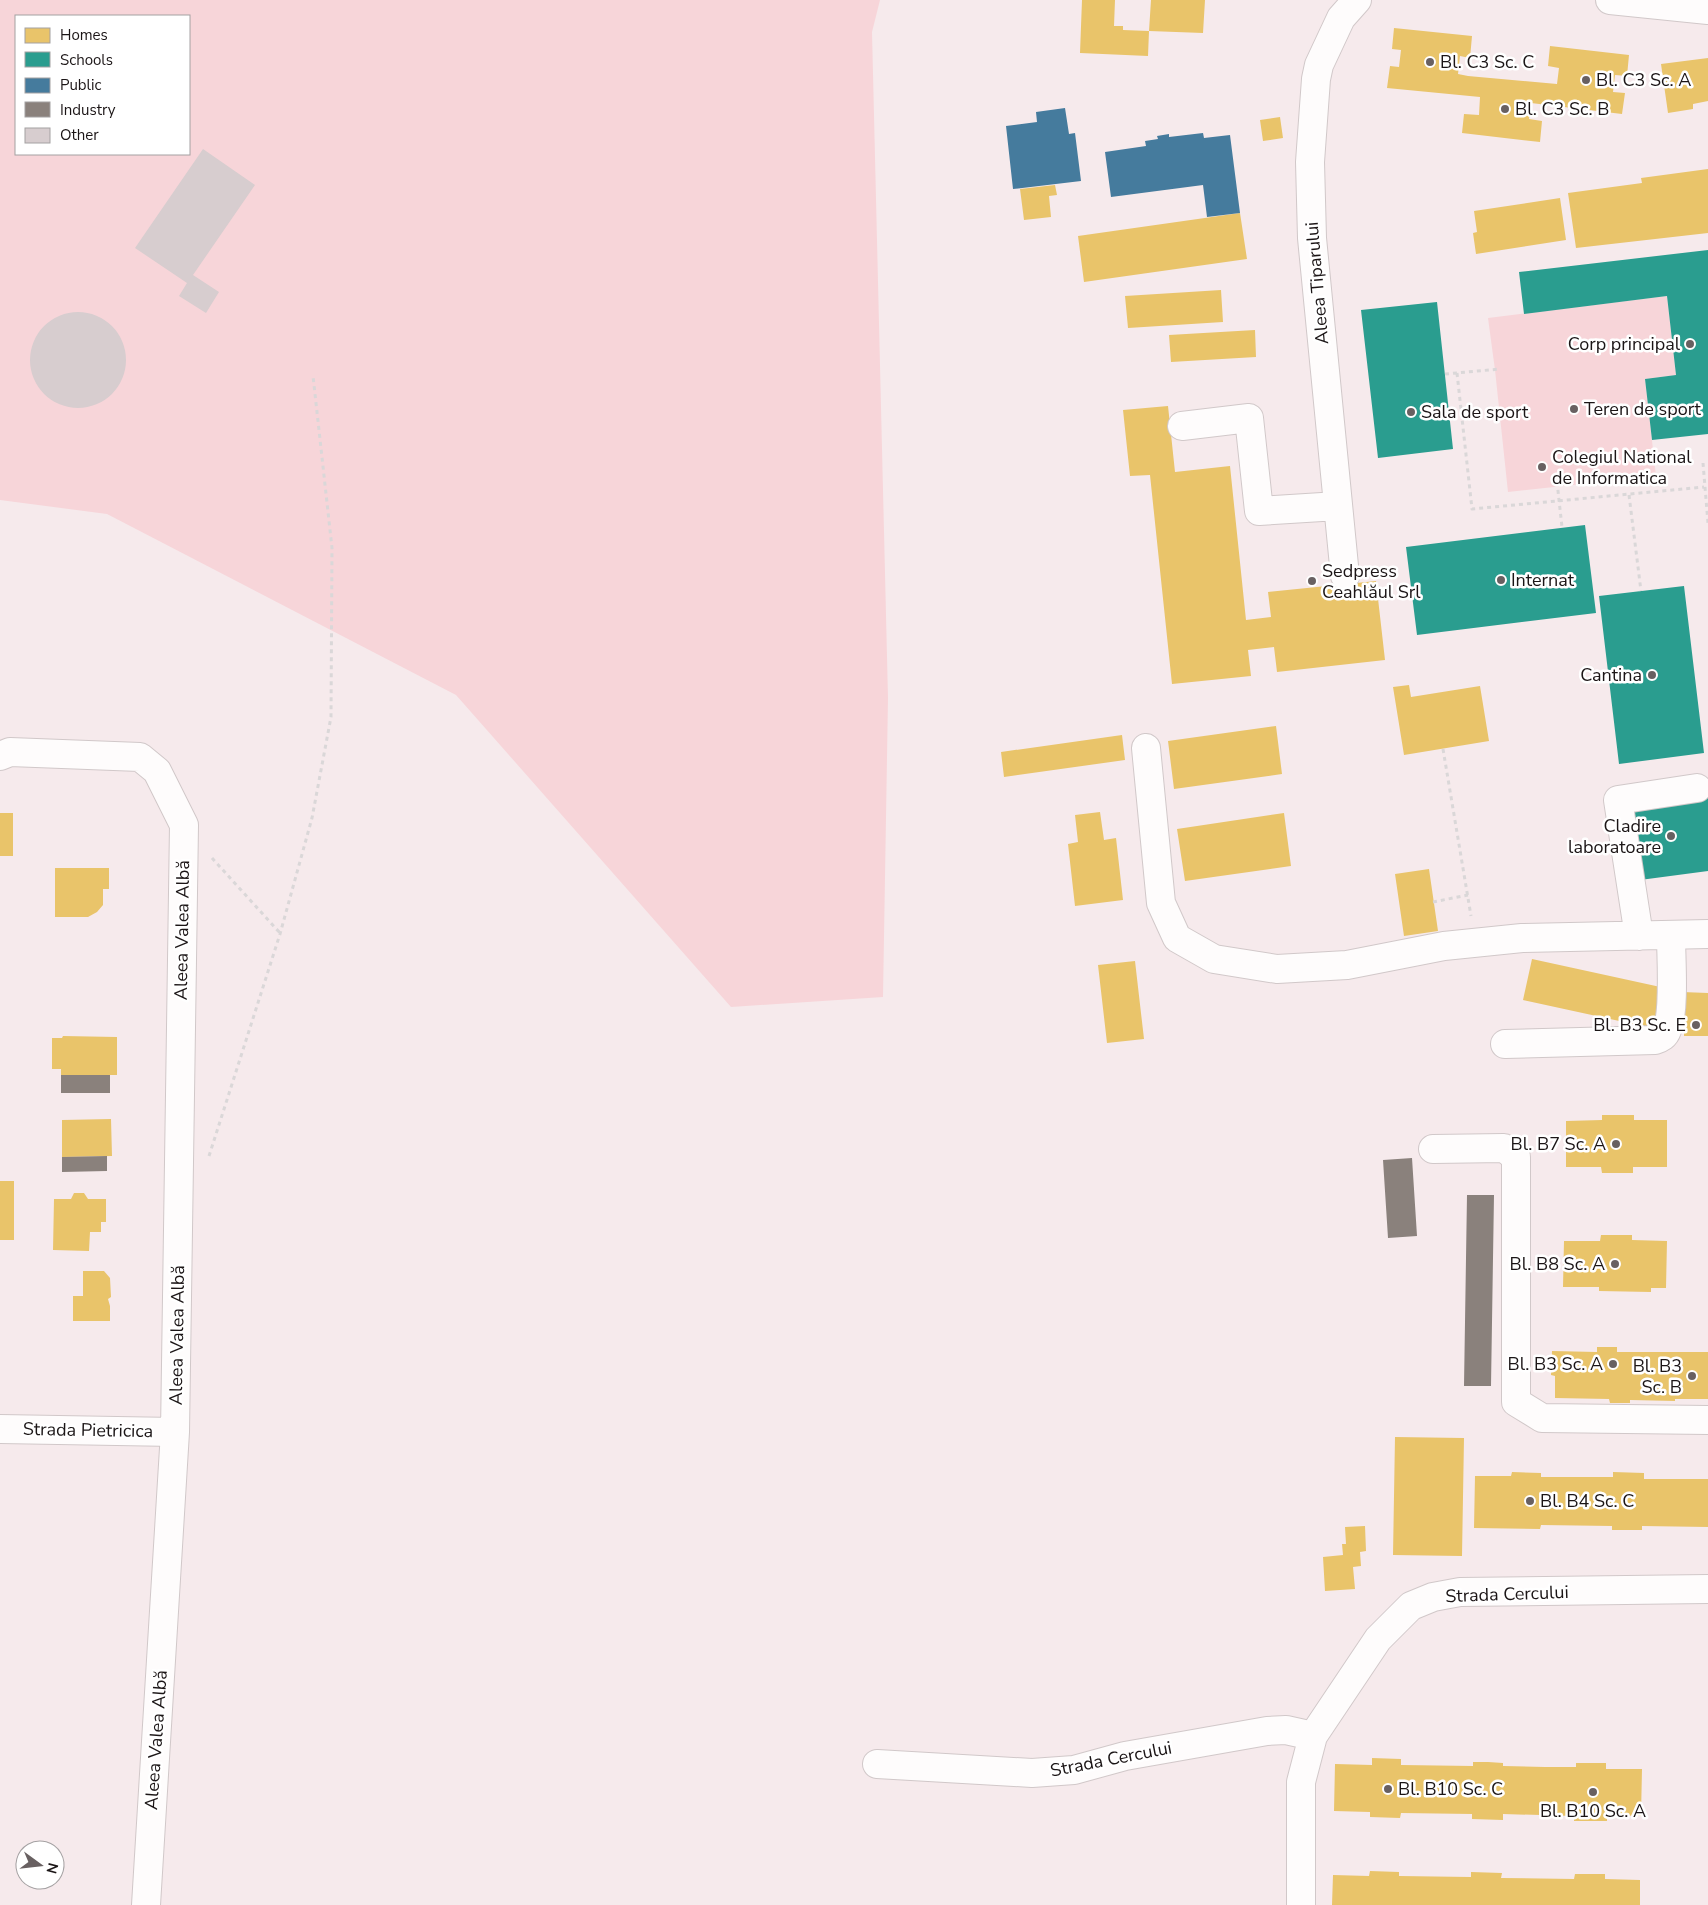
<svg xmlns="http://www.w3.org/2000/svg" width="1708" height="1905" font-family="'Nunito Sans',sans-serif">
<rect width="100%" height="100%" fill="#f6eaec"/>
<path fill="#f7d5d9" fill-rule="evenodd" d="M 0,0 L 880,0 L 872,32 L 888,698 L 883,997 L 731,1007 L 456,695 L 107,514 L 0,500 ZM 16,16 L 189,16 L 189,154 L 16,154 Z
M 1667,296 L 1676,375 L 1645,379 L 1656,476 L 1508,492 L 1495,370 L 1488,318 Z"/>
<path fill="#e9c46a" d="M 1082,0 L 1115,0 L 1114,26 L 1123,26 L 1123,30 L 1149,31 L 1151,0 L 1205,0 L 1203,33 L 1149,31 L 1148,56 L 1080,53 Z
M 1394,28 L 1472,36 L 1470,58 L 1460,56 L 1458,74 L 1468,76 L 1557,84 L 1559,68 L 1548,66 L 1550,46 L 1629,55 L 1627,76 L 1615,75 L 1613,92 L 1625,93 L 1622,114 L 1531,103 L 1529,119 L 1542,121 L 1540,142 L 1462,133 L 1464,114 L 1479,115 L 1480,97 L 1387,88 L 1390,66 L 1399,67 L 1401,50 L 1392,49 Z
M 1708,58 L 1708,101 L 1693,104 L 1693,109 L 1668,113 L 1661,64 Z
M 1280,117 L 1283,138 L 1263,141 L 1260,120 Z
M 1708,169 L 1708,233 L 1576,248 L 1568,193 L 1642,183 L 1641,178 Z
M 1055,185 L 1057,195 L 1049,196 L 1051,217 L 1024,220 L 1020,189 Z
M 1560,198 L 1566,240 L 1476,254 L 1473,233 L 1477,232 L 1474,211 Z
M 1240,213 L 1247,259 L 1084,282 L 1078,236 Z
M 1221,290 L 1223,322 L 1128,328 L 1125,296 Z
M 1255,330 L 1256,357 L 1171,362 L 1169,335 Z
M 1168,406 L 1175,472 L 1230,466 L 1246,620 L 1271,617 L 1268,592 L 1376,581 L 1385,660 L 1277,672 L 1274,647 L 1248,650 L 1251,676 L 1172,684 L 1150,475 L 1130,476 L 1123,410 Z
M 1409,685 L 1411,697 L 1480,686 L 1489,741 L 1404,755 L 1393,687 Z
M 1276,726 L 1282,774 L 1174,789 L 1168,741 Z
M 1122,735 L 1125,760 L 1004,777 L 1001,752 Z
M 1100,812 L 1104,840 L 1116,838 L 1123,900 L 1075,906 L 1068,844 L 1078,842 L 1075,815 Z
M 0,813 L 13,813 L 13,856 L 0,856 Z
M 1284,813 L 1291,866 L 1185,881 L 1177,829 Z
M 55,868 L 109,868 L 109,889 L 103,889 L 103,905 L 97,912 L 88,917 L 55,917 Z
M 1429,869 L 1438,931 L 1404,936 L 1395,874 Z
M 1532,959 L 1665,988 L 1656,1029 L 1523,1000 Z
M 1135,961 L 1144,1039 L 1107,1043 L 1098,965 Z
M 1682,992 L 1708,993 L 1708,1036 L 1684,1036 L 1684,1014 Z
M 63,1036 L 117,1037 L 117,1075 L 61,1075 L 61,1069 L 52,1069 L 52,1038 L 62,1038 Z
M 1602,1115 L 1634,1115 L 1634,1120 L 1667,1120 L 1667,1167 L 1633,1167 L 1633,1173 L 1602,1173 L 1601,1167 L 1566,1167 L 1566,1121 L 1602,1120 Z
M 111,1119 L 112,1156 L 62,1157 L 62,1120 Z
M 0,1181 L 14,1181 L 14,1240 L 0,1240 Z
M 74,1193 L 84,1193 L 88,1199 L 106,1199 L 106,1222 L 101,1222 L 101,1232 L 90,1232 L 89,1251 L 53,1250 L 54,1199 L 71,1199 Z
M 1601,1235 L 1632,1235 L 1632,1240 L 1667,1241 L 1666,1288 L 1651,1288 L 1651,1292 L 1599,1291 L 1599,1287 L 1563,1287 L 1564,1241 L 1600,1241 Z
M 83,1271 L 104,1271 L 110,1278 L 111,1297 L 108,1299 L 110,1306 L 110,1321 L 73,1321 L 73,1296 L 83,1296 Z
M 1597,1347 L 1617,1347 L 1617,1352 L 1708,1352 L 1708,1399 L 1675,1399 L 1675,1401 L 1630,1400 L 1630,1403 L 1610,1403 L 1609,1399 L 1555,1398 L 1555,1376 L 1551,1375 L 1552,1351 L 1597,1352 Z
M 1395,1437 L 1464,1438 L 1462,1556 L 1393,1555 Z
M 1512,1472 L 1541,1473 L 1541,1477 L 1613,1477 L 1613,1472 L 1644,1473 L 1644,1479 L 1708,1479 L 1708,1527 L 1642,1526 L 1642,1530 L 1612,1530 L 1612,1526 L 1541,1525 L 1540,1529 L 1474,1528 L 1475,1476 L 1511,1476 Z
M 1365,1526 L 1366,1551 L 1360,1552 L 1361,1566 L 1353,1567 L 1355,1589 L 1325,1591 L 1323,1557 L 1343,1555 L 1342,1544 L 1346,1544 L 1345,1527 Z
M 1372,1758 L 1401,1759 L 1401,1765 L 1473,1766 L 1473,1762 L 1488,1762 L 1503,1763 L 1503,1766 L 1545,1767 L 1576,1767 L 1576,1763 L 1606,1763 L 1606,1769 L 1642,1769 L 1641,1816 L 1607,1815 L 1607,1821 L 1574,1821 L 1574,1816 L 1503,1814 L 1503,1820 L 1472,1819 L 1472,1814 L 1401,1813 L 1400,1818 L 1370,1817 L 1370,1812 L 1334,1811 L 1335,1764 L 1372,1765 Z
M 1370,1871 L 1399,1872 L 1399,1876 L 1471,1877 L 1471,1872 L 1502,1873 L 1501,1878 L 1574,1879 L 1575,1874 L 1605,1874 L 1605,1879 L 1640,1880 L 1640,1905 L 1332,1905 L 1333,1875 L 1369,1876 Z"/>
<path fill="#2a9d8f" d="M 1708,250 L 1708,434 L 1652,440 L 1645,379 L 1676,375 L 1667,296 L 1524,314 L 1519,272 Z
M 1437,302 L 1453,449 L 1378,458 L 1361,310 Z
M 1585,525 L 1596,613 L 1417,635 L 1406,547 Z
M 1684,586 L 1704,753 L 1619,764 L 1599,596 Z
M 1708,790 L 1708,871 L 1640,880 L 1629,800 Z"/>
<path fill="#457b9d" d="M 1065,108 L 1069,134 L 1075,133 L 1081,181 L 1013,189 L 1006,126 L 1037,122 L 1036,112 Z
M 1203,133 L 1204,138 L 1230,135 L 1240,213 L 1207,217 L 1203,185 L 1111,197 L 1105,152 L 1146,146 L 1145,141 L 1158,139 L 1157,136 L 1169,134 L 1169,137 Z"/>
<path fill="#8a817c" d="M 61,1075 L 110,1075 L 110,1093 L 61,1093 Z
M 107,1156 L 107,1171 L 62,1172 L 62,1157 Z
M 1412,1158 L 1417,1236 L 1388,1238 L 1383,1160 Z
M 1467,1195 L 1494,1195 L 1491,1386 L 1464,1386 Z"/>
<path fill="#d7cdcf" d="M 203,149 L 255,185 L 193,275 L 219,292 L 206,313 L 179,296 L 187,283 L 135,248 Z
M30 360a48 48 0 1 1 96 0a48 48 0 1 1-96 0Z"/>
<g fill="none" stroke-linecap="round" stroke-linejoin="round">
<g stroke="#d1c8c9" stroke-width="30">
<path id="minor" d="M 1610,0 L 1708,10
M 1182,426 L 1249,418 L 1259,511 L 1338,506
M 1345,576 L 1312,238 L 1310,162 L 1316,79 L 1319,65 L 1341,18 L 1357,0
M 1146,748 L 1161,903 L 1177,938 L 1214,959 L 1277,969 L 1347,965 L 1444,946 L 1522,938 L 1708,934
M 0,756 L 10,752 L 140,757 L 157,771 L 184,825 L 175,1432 L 146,1905
M 1639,936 L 1618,800 L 1697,788
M 1505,1044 L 1655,1040 C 1661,1038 1665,1036 1667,1030 C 1675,1010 1671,958 1671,935
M 1433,1149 L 1504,1148 L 1516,1157 L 1516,1402 L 1542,1418 L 1708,1420
M 0,1429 L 175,1432
M 877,1764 L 1032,1773 L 1074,1770 L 1125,1756 L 1267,1731 L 1286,1730 L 1313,1736
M 1301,1905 L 1301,1782 L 1313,1736 L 1378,1639 L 1411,1606 L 1433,1597 L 1460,1592 L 1708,1589"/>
</g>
<path stroke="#dad7d8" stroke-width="3" stroke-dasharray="4 4" stroke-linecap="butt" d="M 1457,373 L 1472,509 L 1704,487
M 1445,374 L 1500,369
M 1703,463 L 1708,523
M 1557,482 L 1562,527
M 1629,495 L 1641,591
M 1443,749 L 1471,916
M 212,858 L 280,933
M 1433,902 L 1468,895
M 209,1156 L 280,934 L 312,818 L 331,717 L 332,548 L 313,376"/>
<use href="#minor" stroke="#fefcfc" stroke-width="28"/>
</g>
<g fill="#686061" stroke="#fff" stroke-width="2">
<circle cx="1430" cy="62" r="5"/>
<circle cx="1586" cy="80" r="5"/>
<circle cx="1505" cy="109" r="5"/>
<circle cx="1690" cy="344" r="5"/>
<circle cx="1574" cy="409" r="5"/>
<circle cx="1411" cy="412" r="5"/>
<circle cx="1542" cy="467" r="5"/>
<circle cx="1501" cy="580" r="5"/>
<circle cx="1312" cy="581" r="5"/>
<circle cx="1652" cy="675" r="5"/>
<circle cx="1671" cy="836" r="5"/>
<circle cx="1696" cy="1025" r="5"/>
<circle cx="1616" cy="1144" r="5"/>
<circle cx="1615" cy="1264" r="5"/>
<circle cx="1613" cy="1364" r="5"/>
<circle cx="1692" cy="1376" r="5"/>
<circle cx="1530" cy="1501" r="5"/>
<circle cx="1388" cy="1789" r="5"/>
<circle cx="1593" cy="1792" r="5"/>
</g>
<g text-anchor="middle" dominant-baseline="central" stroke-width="5" stroke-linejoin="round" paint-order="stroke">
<g font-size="18" fill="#1b1516" stroke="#fff" text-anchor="start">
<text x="1440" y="62">Bl. C3 Sc. C</text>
<text x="1596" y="80">Bl. C3 Sc. A</text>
<text x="1515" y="109">Bl. C3 Sc. B</text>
<text x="1680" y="344" text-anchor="end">Corp principal</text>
<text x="1584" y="409">Teren de sport</text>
<text x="1421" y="412">Sala de sport</text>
<text x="1552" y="457">Colegiul National<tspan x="1552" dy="21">de Informatica</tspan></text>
<text x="1322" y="571">Sedpress<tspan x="1322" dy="21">Ceahlăul Srl</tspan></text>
<text x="1511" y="580">Internat</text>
<text x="1642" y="675" text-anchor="end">Cantina</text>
<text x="1661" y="826" text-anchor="end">Cladire<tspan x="1661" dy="21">laboratoare</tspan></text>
<text x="1686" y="1025" text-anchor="end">Bl. B3 Sc. E</text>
<text x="1606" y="1144" text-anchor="end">Bl. B7 Sc. A</text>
<text x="1605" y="1264" text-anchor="end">Bl. B8 Sc. A</text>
<text x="1603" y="1364" text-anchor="end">Bl. B3 Sc. A</text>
<text x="1682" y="1366" text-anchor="end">Bl. B3<tspan x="1682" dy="21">Sc. B</tspan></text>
<text x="1540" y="1501">Bl. B4 Sc. C</text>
<text x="1398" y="1789">Bl. B10 Sc. C</text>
<text x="1593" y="1811" text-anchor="middle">Bl. B10 Sc. A</text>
</g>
<g font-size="18" fill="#1b1516" stroke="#fff">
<text transform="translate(1317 283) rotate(-95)">Aleea Tiparului</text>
<text transform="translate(182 930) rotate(-89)">Aleea Valea Albă</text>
<text transform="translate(177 1335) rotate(-89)">Aleea Valea Albă</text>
<text transform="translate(88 1430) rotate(1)">Strada Pietricica</text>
<text transform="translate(1507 1594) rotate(-2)">Strada Cercului</text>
<text transform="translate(156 1740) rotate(-86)">Aleea Valea Albă</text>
<text transform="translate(1111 1759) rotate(-11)">Strada Cercului</text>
</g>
</g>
<rect x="15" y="15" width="175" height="140" fill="#ffffff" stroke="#a4a1a2"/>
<rect x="25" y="28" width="25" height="15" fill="#e9c46a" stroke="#a4a1a2"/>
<text x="60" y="40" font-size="15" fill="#1b1516">Homes</text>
<rect x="25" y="52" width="25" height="15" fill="#2a9d8f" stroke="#a4a1a2"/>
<text x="60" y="65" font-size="15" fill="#1b1516">Schools</text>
<rect x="25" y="78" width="25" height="15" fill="#457b9d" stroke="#a4a1a2"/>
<text x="60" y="90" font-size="15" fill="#1b1516">Public</text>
<rect x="25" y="102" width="25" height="15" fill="#8a817c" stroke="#a4a1a2"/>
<text x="60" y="115" font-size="15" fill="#1b1516">Industry</text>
<rect x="25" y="128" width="25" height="15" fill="#d7cdcf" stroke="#a4a1a2"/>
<text x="60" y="140" font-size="15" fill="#1b1516">Other</text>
<g transform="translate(40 1865) rotate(105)"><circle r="24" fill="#ffffff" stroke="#a4a1a2"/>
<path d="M0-4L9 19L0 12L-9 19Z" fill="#686061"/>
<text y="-8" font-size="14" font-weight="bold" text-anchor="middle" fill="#1b1516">N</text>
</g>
</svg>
